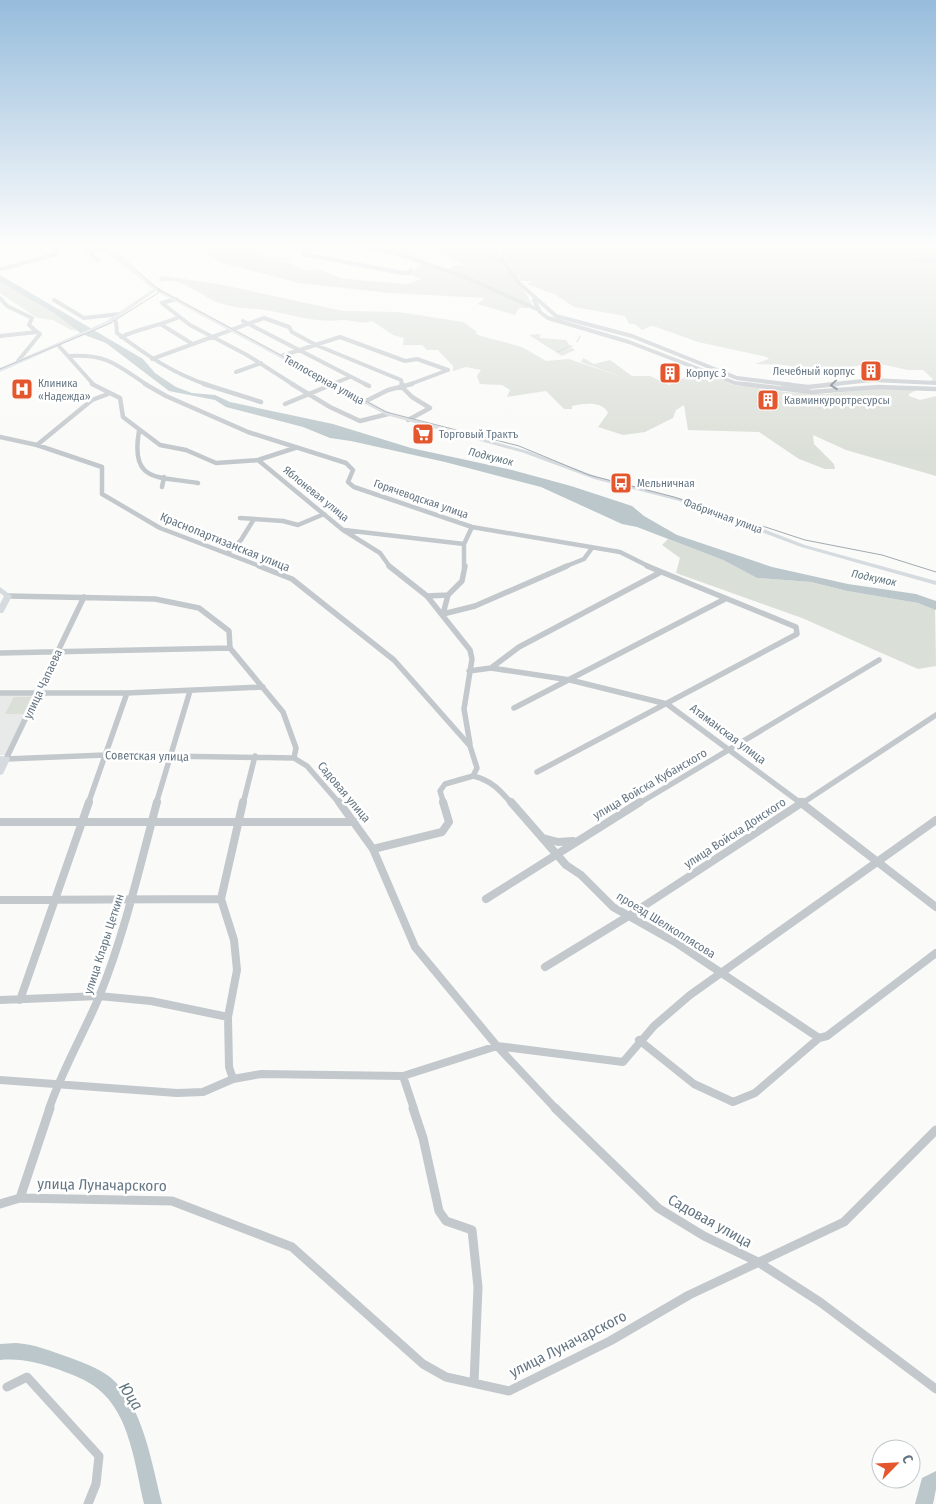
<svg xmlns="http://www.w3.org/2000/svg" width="936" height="1504" font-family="'Fira Sans Condensed',sans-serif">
<rect width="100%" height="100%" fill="#fafaf8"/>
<path fill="#e8e9e9" d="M 37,694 L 7,755 L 0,755 L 0,695 Z"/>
<path fill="#dadfd7" d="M 190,244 L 253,244 L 251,246 C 268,263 277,256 298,257 L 277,261 L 288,262 L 306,271 L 318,269 L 341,278 L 369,281 L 408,284 L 421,279 L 409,274 L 422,264 L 445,271 L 456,265 L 464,265 L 421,244 L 499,244 L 502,248 L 498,259 L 523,289 L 532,304 L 528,308 L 519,308 L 515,315 L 477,304 L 485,298 L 389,293 L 299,283 L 222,263 L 197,248 L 193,248 Z
M 355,244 L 401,244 L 426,263 Z
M 504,244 L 936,244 L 936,383 L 929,382 L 933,379 L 923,370 L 908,370 L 876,363 L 817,372 L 785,365 L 755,364 L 769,359 L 767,357 L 698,342 L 656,327 L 651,326 L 642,330 L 635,324 L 629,324 L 625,316 L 574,307 L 556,295 L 527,284 L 532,281 L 521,281 L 509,266 L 512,265 L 505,262 L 507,249 Z
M 164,276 L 223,285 L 343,311 L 398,312 L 463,322 L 477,332 L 476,334 L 481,336 L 522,347 L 546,361 L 569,359 L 625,378 L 581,362 L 583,358 L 594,364 L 610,360 L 632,376 L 650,376 L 669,385 L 699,371 L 734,385 L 786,392 L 827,394 L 877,388 L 918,389 L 909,394 L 909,396 L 920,400 L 936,396 L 936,476 L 846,450 L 813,435 L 814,444 L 834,464 L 835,469 L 825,469 L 799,459 L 759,432 L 688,430 L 684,405 L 676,410 L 673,418 L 645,432 L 623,435 L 598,427 L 608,413 C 603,401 584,403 572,406 L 572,409 L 564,409 L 546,391 L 507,397 L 510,390 L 502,385 L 480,384 L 477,376 L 481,370 L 466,367 L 453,371 L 453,366 L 438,350 L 427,350 L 422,345 L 403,345 L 404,338 L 393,335 L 372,321 C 361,325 352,319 342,320 C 312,323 295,315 266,310 C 251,308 236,309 220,303 C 202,297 180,275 160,282 L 159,278 Z
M 0,282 L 54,313 L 78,331 L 71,330 L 53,320 L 37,318 L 0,293 Z
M 538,334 L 541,335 L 539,338 L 566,340 L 571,347 L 557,351 L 572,348 L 575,350 L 562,356 L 529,335 Z
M 668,539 L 723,560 L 757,578 L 811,582 L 847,591 L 918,603 L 935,609 L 936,666 L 918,669 L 802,618 L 676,573 L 680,558 L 662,545 Z
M 14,697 L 32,697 L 24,714 L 5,714 Z"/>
<path fill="#bbc7cb" d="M 0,275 L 143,359 L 155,373 L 176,387 L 192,393 L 215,395 L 230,402 L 333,424 L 411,448 L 512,470 L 571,486 L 632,506 L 644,516 L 677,535 L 772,567 L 848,584 L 916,594 L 936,601 L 936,610 L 918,603 L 847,591 L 811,582 L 757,578 L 723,560 L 637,527 L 622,524 L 541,487 L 445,462 L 351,441 L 330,438 L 303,427 L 226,407 L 215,400 L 169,391 L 106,343 L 82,334 L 54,313 L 0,282 Z"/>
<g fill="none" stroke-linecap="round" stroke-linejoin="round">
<path stroke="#bbc7cb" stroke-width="1" d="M 577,342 L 580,336
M 557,352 L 572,346"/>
<path fill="#bbc7cb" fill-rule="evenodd" d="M 16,1343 C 34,1344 51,1351 68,1357 C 82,1362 98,1368 110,1377 C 143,1404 152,1465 162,1504 L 144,1504 C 135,1466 130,1414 98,1389 C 87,1380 73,1375 60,1370 C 39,1363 22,1358 0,1360 L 0,1344 Z
M 936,1471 L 936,1489 L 933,1504 L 915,1504 L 922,1478 Z"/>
<path stroke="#c3c8cc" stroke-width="4" d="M 93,244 L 86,245 L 85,248 L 98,261
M 294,244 L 309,251
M 320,244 L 303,254 L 403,273 L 408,273 L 411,270
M 348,244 L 395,253 L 465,277
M 476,244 L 488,256 L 503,262
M 502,244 L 504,249 L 502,259 L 519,283 L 556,316 L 632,336 L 737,378 L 793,385
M 87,252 L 109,249
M 936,257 L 915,261 L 936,261
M 2,269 L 56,254 L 54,244
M 467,278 L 539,310
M 0,298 L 7,306 L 32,318 L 29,325 L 37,332
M 176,299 L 162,303 L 190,325 L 247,355 L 294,385
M 54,300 L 84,318 L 120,314
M 534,300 L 540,312 L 548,318 L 629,342 L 735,383 L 753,385
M 243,321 L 367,385
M 116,322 L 117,333 C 146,355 174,374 208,385
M 162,325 L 191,343
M 0,336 L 37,332
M 121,337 C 140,328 160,326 179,317
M 58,345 L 94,385
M 70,356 C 108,354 117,365 147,385
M 281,356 L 340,337 L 405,361 L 417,359 L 448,370
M 152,359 L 264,318 L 289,327 L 292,332 L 316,345 L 401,380 L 402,385
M 18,361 L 40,334 L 37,332
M 236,372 L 261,363
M 330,385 L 350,377
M 408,385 L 448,370
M 825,385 L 872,380 L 936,383"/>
<path stroke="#c3c8cc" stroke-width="4.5" d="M 92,384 L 120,398 L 123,417 L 160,445 L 186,450 L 216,463 L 258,460 L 343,530 L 380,553 L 390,567
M 145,384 L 166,396 L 248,432 L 346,463 L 353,470 L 348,482 L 354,487 L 472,527 L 620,552 L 650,567
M 204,384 L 261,402
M 292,384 L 330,407 L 360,421 L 388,414
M 365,384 L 369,386
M 402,384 L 401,386 L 412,397 L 430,408 L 408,420
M 743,384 L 812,392 L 878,387 L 936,389
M 783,384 L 808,387 L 837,384
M 364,402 L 388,390 L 412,384
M 285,404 L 333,384
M 139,431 C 130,483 157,476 198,483
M 0,437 L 37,445 L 102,467 L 102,494 L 160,528 L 262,567
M 37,445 L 92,400 L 108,394
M 258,460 L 295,448
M 162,487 L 164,477
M 240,518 L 283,521 L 298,525 L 324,514
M 344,530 L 464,544
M 228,553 L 241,540 L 254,519
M 464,567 L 464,544 L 472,527
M 564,567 L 584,559 L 592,548"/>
<path stroke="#c3c8cc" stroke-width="5.5" d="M 259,566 L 292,579 L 394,660 L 470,746 L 477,768 L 473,776 L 445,784 L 440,791 L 444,804
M 389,566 L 427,596 L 470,650 L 472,659 L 464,709 L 470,744
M 448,595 L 443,614 L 475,606 L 567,566
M 8,596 L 155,599 L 199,608 L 229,631 L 230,648 L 283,712 L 296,748 L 294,758 L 307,766 L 340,804
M 427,596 L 448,595 L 462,581 L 465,566
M 84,597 L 6,759 L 105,755 L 294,758
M 0,653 L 230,648
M 491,668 L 519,647 L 661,572
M 469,671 L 491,668 L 570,680 L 667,704 L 802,804
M 0,693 L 127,693 L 263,687
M 514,708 L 725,599
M 537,772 L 797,634 L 796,627 L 647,566
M 473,776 C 491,780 500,790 512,804
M 88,804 L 127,693
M 156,804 L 190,691
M 243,804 L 255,756
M 638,804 L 879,660
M 801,804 L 936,715"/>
<path stroke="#c3c8cc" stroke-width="8" d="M 339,802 L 373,849 L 415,947 L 497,1046 L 556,1109
M 511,802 L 566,865 L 581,875 L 613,907 L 675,942 L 819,1038
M 800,802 L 936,907
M 0,822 L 355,822
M 543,838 L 558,842 L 573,841
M 373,849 L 442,832 L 449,822 L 443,802
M 486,899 L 640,802
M 0,900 L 221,899
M 545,967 L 627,917 L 803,802
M 0,1000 L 99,996 L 151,1001 L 228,1017
M 20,1000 L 89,802
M 639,1040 L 694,1084 L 733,1102 L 755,1093 L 819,1038 L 827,1036 L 936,953
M 403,1076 L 414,1109
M 233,1079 L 229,1067 L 228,1017 L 237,970 L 234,940 L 221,899 L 243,802
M 0,1080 L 177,1093 L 203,1092 L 233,1079 L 261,1074 L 403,1076 L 497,1046 L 623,1062 L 654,1026 L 690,995 L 936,820
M 49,1109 C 62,1070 83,1035 99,997 C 124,936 140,866 157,802"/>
<path stroke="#c3c8cc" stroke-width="9" d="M 413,1108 L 423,1138 L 439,1211 L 446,1221 L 472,1230 L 478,1287 L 474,1383
M 555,1108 L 658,1208 L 704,1236 L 758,1262 L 820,1302 L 936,1389
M 20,1198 L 50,1108
M 0,1204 L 20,1198 L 172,1201 L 292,1247 L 423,1364 L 446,1377 L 509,1391 L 610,1341 L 689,1295 L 844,1222 L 936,1130
M 7,1387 L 27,1377 L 99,1456 L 96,1484 L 88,1504"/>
<path fill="#d6dbdf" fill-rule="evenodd" d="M 107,244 L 111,244 L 113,252 L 158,288 L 390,413 L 528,451 L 598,477 L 687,500 L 805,545 L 936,581 L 936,585 L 801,547 L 683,502 L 594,479 L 524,453 L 386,415 L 156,291 L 109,324 L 0,372 L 0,368 L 105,322 L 153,289 L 109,254 Z
M 0,587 L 12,596 L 3,613 L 0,613 L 0,604 L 4,596 L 0,593 Z
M 0,756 L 9,757 L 10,759 L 3,774 L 0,775 Z"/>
<path stroke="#a2aab0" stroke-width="1" d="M 113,244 L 115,251 L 158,289 L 386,412 L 519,446 L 589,475 L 674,497 L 805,540 L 882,555 L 936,572
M 0,369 L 109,324 L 158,293 L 160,288"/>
</g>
<defs><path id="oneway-chevron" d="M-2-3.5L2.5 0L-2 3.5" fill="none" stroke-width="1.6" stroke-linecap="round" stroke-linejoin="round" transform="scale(1.25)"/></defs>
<use stroke="#6a7a87" href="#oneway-chevron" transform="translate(834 385) rotate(174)"/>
<linearGradient id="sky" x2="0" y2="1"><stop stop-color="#96bcdc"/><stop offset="0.54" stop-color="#fdfdfc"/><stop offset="1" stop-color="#fdfdfc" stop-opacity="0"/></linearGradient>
<rect width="936" height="454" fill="url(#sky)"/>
<defs>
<g id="building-square" transform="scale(1.125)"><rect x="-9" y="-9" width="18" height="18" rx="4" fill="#e4572e" stroke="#fff"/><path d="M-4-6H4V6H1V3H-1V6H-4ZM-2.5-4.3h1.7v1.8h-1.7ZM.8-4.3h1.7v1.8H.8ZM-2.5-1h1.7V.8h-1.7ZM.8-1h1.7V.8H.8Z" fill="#fff"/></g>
<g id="hospital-square" transform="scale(1.125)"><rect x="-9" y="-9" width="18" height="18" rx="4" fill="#e4572e" stroke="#fff"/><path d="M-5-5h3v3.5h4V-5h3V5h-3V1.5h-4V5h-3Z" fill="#fff"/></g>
<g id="supermarket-square" transform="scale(1.125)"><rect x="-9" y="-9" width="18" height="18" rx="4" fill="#e4572e" stroke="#fff"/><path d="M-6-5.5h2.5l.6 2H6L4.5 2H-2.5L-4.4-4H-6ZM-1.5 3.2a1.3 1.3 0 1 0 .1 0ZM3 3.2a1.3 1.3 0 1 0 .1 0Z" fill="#fff"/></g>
<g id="bus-square" transform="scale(1.125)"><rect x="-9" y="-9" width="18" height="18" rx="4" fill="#e4572e" stroke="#fff"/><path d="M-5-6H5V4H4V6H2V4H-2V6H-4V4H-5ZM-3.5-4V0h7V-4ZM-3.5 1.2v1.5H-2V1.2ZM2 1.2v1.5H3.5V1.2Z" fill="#fff"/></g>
</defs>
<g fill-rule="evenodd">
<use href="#building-square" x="871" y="371"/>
<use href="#building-square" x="670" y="373"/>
<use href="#hospital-square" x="22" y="389"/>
<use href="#building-square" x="768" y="400"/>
<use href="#supermarket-square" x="423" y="434"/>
<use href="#bus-square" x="621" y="483"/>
</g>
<g text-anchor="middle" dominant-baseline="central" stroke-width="5" stroke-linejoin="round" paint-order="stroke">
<g font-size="11" fill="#657683" stroke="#fff" text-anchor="start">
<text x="855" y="371" text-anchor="end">Лечебный корпус</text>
<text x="686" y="373">Корпус 3</text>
<text x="38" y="383">Клиника<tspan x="38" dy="13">«Надежда»</tspan></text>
<text x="784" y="400">Кавминкурортресурсы</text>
<text x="439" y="434">Торговый Трактъ</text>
<text x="637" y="483">Мельничная</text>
</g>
<g font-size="11" fill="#657683" stroke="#fff">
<text transform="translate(324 380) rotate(29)">Теплосерная улица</text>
<text transform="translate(316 494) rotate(39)">Яблоневая улица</text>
<text transform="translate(421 499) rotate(19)">Горячеводская улица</text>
<text transform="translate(723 516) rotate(20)">Фабричная улица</text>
</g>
<g font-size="11" font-style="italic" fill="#60757c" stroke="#fff">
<text transform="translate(491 457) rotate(14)">Подкумок</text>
<text transform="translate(874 578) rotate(12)">Подкумок</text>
</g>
<g font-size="12" fill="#657683" stroke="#fff">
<text transform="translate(225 542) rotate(22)">Краснопартизанская улица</text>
<text transform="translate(43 684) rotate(-65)">улица Чапаева</text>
<text transform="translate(728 734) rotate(37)">Атаманская улица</text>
<text transform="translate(147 756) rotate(1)">Советская улица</text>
<text transform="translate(650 784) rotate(-30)">улица Войска Кубанского</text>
<text transform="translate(344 792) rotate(50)">Садовая улица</text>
<text transform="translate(735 833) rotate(-33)">улица Войска Донского</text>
<text transform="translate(666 925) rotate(32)">проезд Шелкоплясова</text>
<text transform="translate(104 944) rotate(-72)">улица Клары Цеткин</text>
</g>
<g font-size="15" fill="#657683" stroke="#fff">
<text transform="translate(102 1185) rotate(1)">улица Луначарского</text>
<text transform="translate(710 1221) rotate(29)">Садовая улица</text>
<text transform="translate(568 1344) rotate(-27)">улица Луначарского</text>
</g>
<g font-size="16" font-style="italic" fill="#60757c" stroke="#fff">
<text transform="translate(131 1396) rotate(57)">Юца</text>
</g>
</g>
<g transform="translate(896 1464) rotate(66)"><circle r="24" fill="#ffffff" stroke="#c1c8cd"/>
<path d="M0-4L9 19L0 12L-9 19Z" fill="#e4572e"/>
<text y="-8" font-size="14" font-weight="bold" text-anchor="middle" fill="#657683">С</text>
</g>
</svg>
